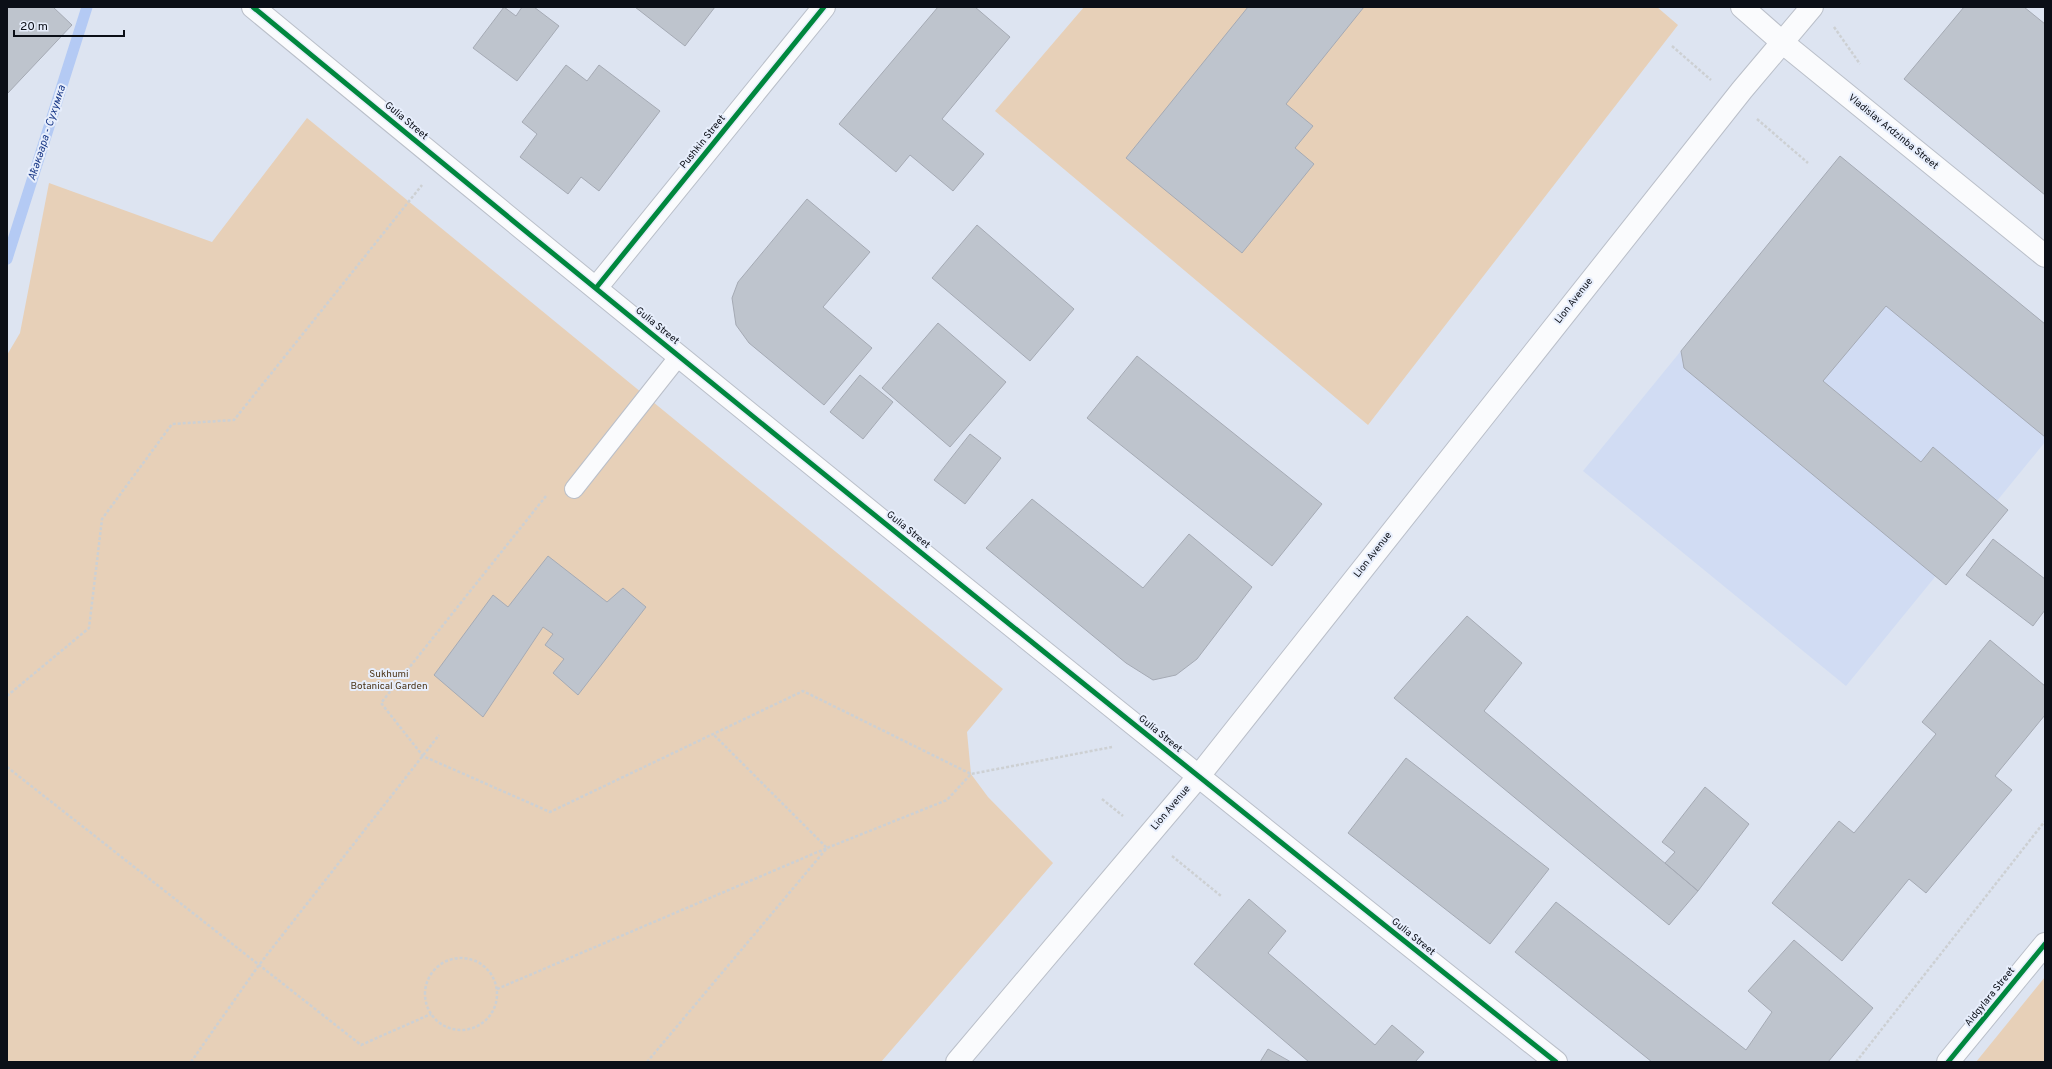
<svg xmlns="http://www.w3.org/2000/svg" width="2052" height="1069" font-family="Overpass,sans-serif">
<rect width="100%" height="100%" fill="#dde4f1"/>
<path fill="#d1dcf3" d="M 1840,156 L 2045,324 L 2045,442 L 1846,686 L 1583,471 Z"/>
<path fill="#e7d0b8" d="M 1084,7 L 1657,7 L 1678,25 L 1368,425 L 995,111 Z
M 307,118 L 1003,689 L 967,732 L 971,774 L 988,797 L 1053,863 L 881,1062 L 7,1062 L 7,355 L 20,333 L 49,183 L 212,242 Z
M 2045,977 L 2045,1062 L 1976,1062 Z"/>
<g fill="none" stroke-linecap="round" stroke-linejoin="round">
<path stroke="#b4caf4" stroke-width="11" d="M 7,259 L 87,7"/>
</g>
<path fill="#bec4cd" stroke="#a5aab4" d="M 7,7 L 53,7 L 72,25 L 7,94 Z
M 504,7 L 516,16 L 522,7 L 534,7 L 559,26 L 517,81 L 473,48 Z
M 635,7 L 715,7 L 685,46 Z
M 938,7 L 975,7 L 1010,37 L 942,119 L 984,154 L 953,191 L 910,155 L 896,172 L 839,124 Z
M 1248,7 L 1364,7 L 1286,104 L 1313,126 L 1295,148 L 1314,164 L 1242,253 L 1126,158 Z
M 1964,7 L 2024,7 L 2045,24 L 2045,195 L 1904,79 Z
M 566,65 L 587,81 L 599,65 L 660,111 L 599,191 L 581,177 L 568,194 L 520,157 L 537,134 L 522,122 Z
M 1840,156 L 2045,324 L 2045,437 L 1886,306 L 1823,381 L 1921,462 L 1933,447 L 2008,510 L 1946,585 L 1684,368 L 1681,351 Z
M 807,199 L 870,252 L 823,307 L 872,348 L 824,405 L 749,343 L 736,325 L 732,298 L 738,282 Z
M 977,225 L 1074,309 L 1030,361 L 932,278 Z
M 938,323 L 1006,382 L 950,447 L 882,388 Z
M 1137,356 L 1322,504 L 1272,566 L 1087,418 Z
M 860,375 L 893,402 L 863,439 L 830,412 Z
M 970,434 L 1001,458 L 965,504 L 934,480 Z
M 1032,499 L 1143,588 L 1189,534 L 1252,587 L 1197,659 L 1176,675 L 1153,680 L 1126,663 L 986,548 Z
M 1993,539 L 2045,579 L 2045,610 L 2033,626 L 1966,575 Z
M 548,556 L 607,602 L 623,588 L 646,607 L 578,695 L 553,673 L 564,659 L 545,645 L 553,634 L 543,627 L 483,717 L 434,675 L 493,595 L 508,607 Z
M 1467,616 L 1522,663 L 1484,711 L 1698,891 L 1669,925 L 1394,698 Z
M 1990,640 L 2045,686 L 2045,715 L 1995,776 L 2012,790 L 1926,893 L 1909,879 L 1842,961 L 1772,903 L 1839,821 L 1854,833 L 1936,734 L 1922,722 Z
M 1406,758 L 1549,869 L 1490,944 L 1348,833 Z
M 1705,787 L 1749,824 L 1698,891 L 1665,863 L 1675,852 L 1662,842 Z
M 1249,899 L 1286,931 L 1268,953 L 1375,1045 L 1392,1025 L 1424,1052 L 1415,1062 L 1309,1062 L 1194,964 Z
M 1556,902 L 1746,1050 L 1772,1012 L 1748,991 L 1794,940 L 1873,1008 L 1828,1062 L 1652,1062 L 1515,952 Z
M 1268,1049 L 1291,1062 L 1260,1062 Z"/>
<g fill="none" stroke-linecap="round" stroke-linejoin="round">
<g stroke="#babfc9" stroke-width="20">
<path id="lane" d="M 574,489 L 679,356"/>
</g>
<g stroke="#babfc9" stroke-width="24">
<path id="street" d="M 253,7 C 684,363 1119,714 1556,1062
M 596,288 L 824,7
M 1948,1062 L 2045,944"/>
</g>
<g stroke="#babfc9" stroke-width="24">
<path id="secondary" d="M 1782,42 L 2045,256"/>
</g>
<g stroke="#babfc9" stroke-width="24">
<path id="highway" d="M 1742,7 L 1782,42
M 957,1062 L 1198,777 L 1742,90 L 1812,7"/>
</g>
<path stroke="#cdd0d3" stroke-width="2.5" stroke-dasharray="3 2" stroke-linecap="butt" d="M 1834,27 L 1860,64
M 1672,46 L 1711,80
M 1757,119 L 1808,163
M 546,496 L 381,703 L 423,756 L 550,812 L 803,691 L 971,774
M 7,696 L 89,628 L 102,519 L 172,424 L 234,420 L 422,185
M 7,767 L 361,1045 L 431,1014
M 1102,799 L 1123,816
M 1172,856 L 1221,896
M425 994a36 36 0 1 1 72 0a36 36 0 1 1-72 0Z
M 497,989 L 827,848 L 713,734
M 191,1062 L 259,965 L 439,735
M 647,1062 L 827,848 L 947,800 L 971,774 L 1112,747
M 1856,1062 L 2045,821"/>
<use href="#lane" stroke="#fafbfd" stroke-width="18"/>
<use href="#street" stroke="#fafbfd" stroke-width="22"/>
<use href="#secondary" stroke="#fafbfd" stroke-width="22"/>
<use href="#highway" stroke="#fafbfd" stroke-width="22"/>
<g stroke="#e7eefc" stroke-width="8">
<path id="cycleway" d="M 253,7 C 684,363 1119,714 1556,1062
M 596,288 L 824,7
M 1948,1062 L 2045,944"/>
</g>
<use href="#cycleway" stroke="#00873e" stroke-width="5"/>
</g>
<g text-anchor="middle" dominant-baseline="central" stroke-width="4" stroke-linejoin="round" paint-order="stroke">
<g font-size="10" fill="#0b0f17" stroke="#e7eefc">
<text transform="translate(406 121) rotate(40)">Gulia Street</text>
<text transform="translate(1893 132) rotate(39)">Vladislav Ardzinba Street</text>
<text transform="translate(703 142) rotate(-51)">Pushkin Street</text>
<text transform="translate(1574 301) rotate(-52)">Lion Avenue</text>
<text transform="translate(657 326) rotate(39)">Gulia Street</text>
<text transform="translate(908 530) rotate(39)">Gulia Street</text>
<text transform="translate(1373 555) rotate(-52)">Lion Avenue</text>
<text transform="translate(1160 734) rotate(39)">Gulia Street</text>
<text transform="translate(1171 808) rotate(-50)">Lion Avenue</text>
<text transform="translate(1413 937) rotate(39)">Gulia Street</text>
<text transform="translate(1990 997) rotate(-51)">Aidgylara Street</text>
</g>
<g font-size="10" fill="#4c3518" stroke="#e7eefc">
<text x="389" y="674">Sukhumi<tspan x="389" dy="12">Botanical Garden</tspan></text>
</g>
<g font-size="11" font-style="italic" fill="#1a3988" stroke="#e7eefc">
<text transform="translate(47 133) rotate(-72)">Аҟәкәара - Сухумка</text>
</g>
</g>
<rect width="2052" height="1069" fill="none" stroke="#0b0f17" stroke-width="16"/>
<path d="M14 30v6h110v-6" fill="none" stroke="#0b0f17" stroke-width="2"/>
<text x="20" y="30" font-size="12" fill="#0b0f17" stroke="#e7eefc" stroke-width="3" paint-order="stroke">20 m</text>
</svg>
